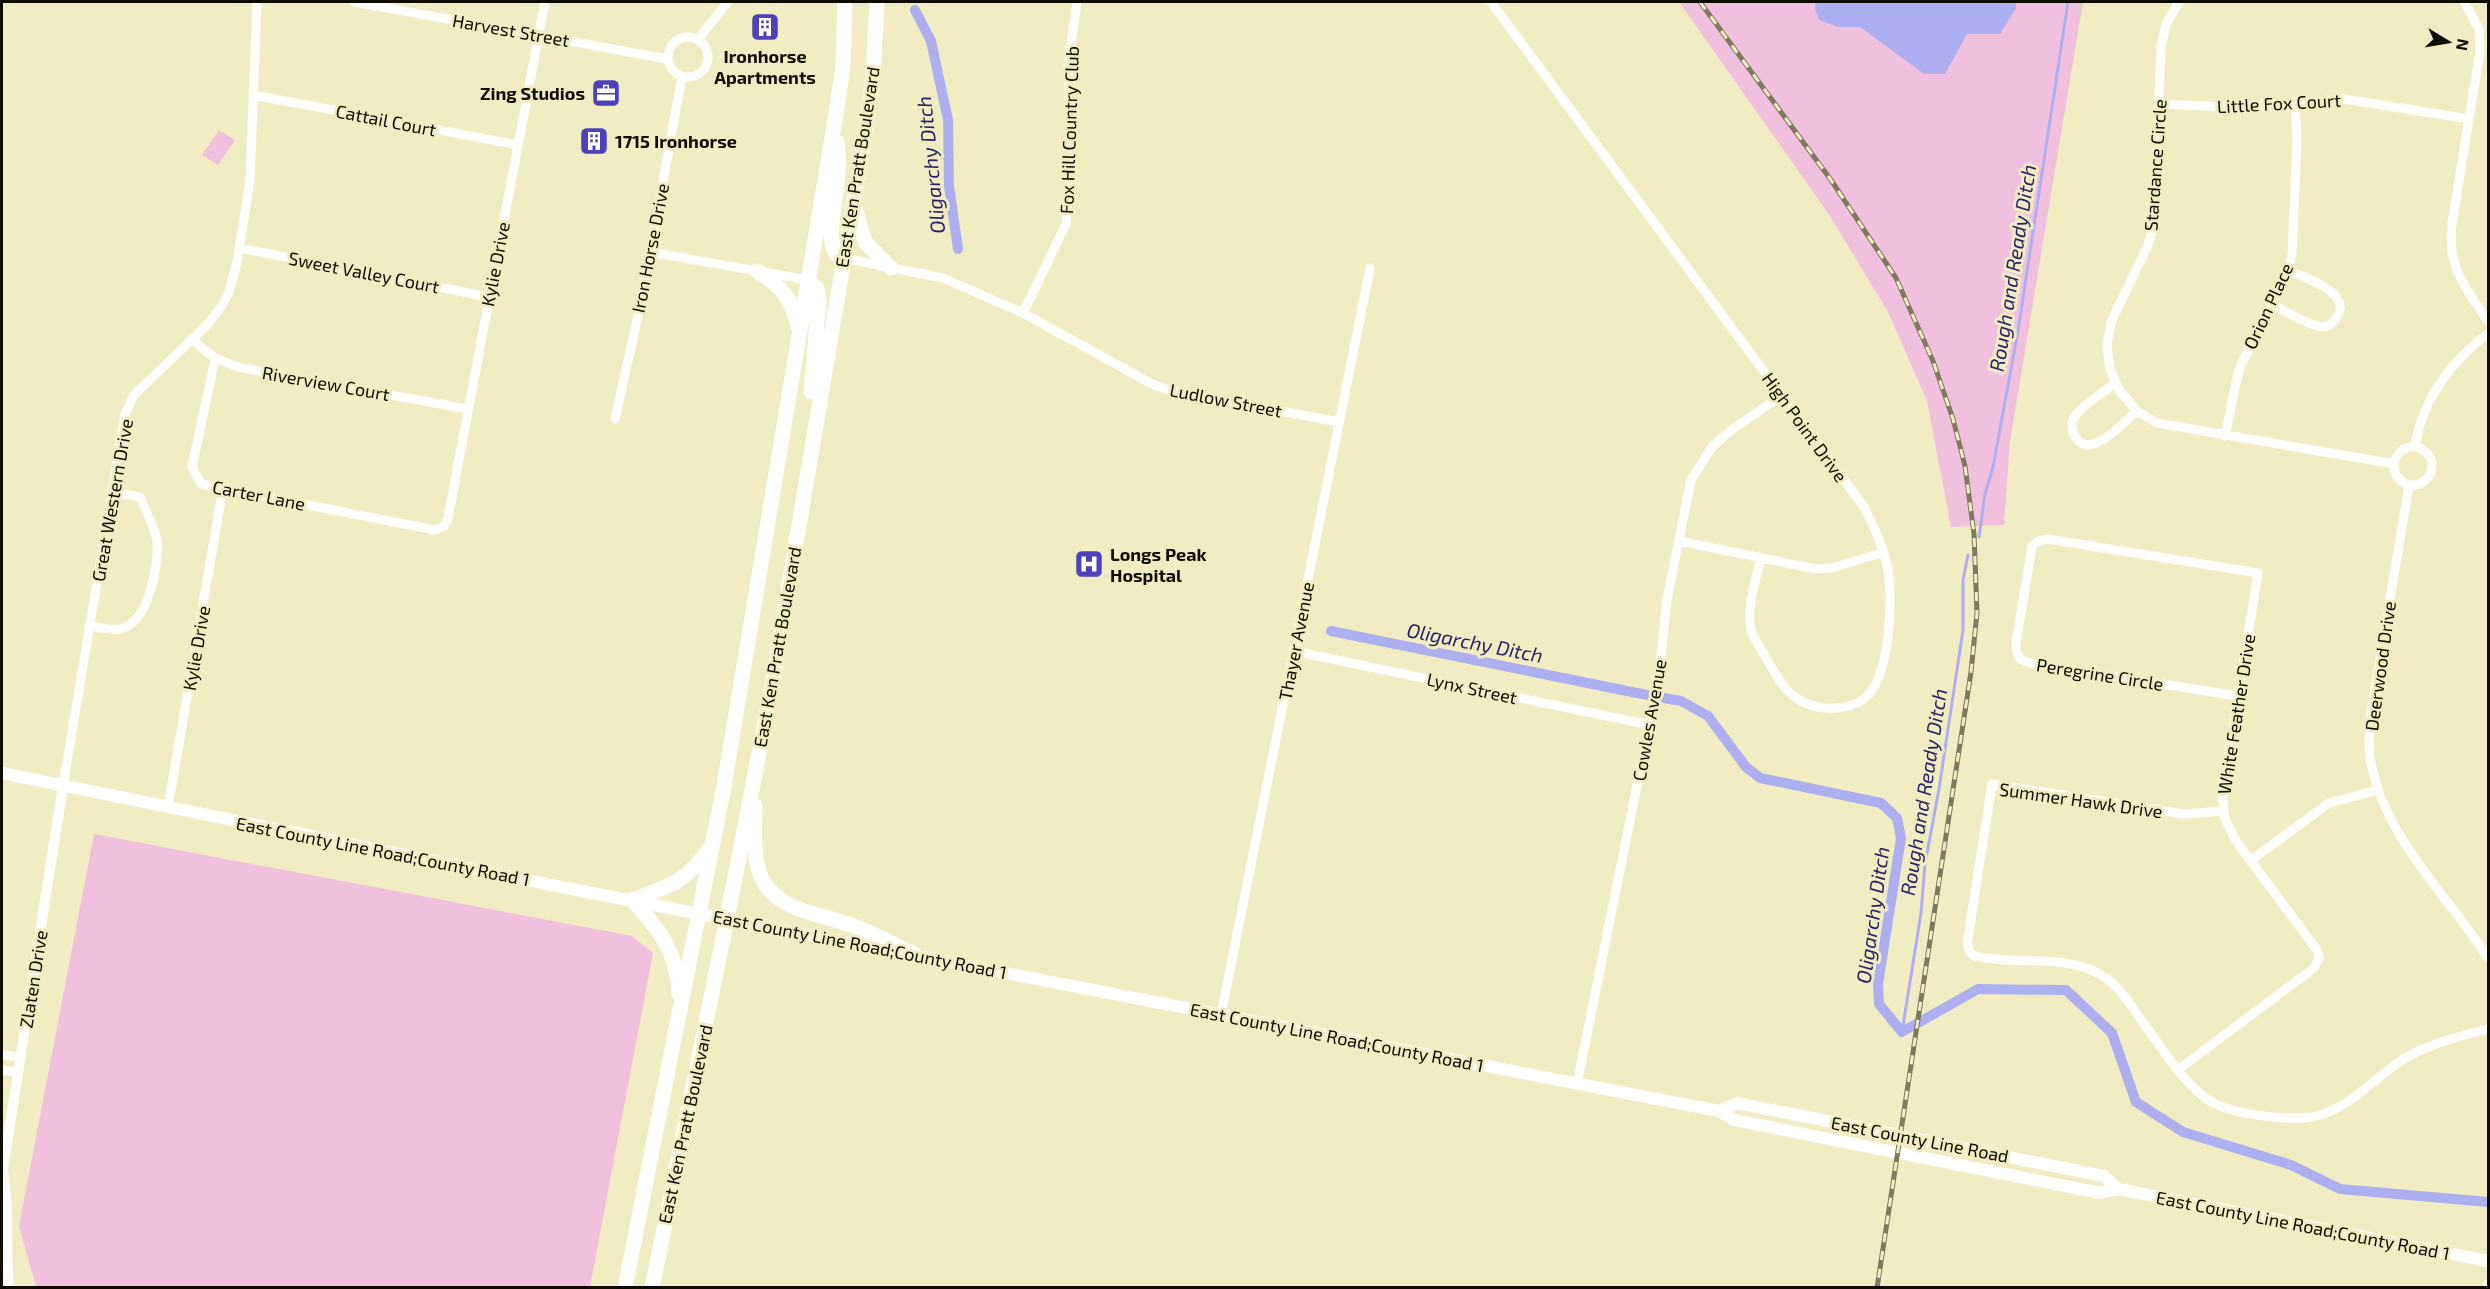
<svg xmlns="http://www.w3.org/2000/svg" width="2490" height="1289" font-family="'Exo 2',sans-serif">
<rect width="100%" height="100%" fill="#f2ecc3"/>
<path fill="#f2c0df" d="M 1679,2 L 2083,2 L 2010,441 L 2004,525 L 1951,527 L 1927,401 L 1888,312 L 1828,213 Z
M 219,130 L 235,140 L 218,165 L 202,155 Z
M 94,834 L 632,936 L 653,953 L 590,1287 L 36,1287 L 19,1226 Z"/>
<path fill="#acb0f0" d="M 1816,2 L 2016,2 L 2016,8 L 2000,34 L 1967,34 L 1945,74 L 1924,74 L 1860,27 L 1838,27 L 1819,20 L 1815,8 Z"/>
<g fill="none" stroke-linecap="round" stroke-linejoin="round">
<path stroke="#acb0f0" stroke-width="3" d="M 1979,537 L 1985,494 L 1993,467 L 2018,331 L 2068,2
M 1902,1032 L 1921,913 L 1925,864 L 1939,789 L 1963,630 L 1963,580 L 1968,555"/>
<path stroke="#acb0f0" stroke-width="10" d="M 915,10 L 931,41 L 948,120 L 949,186 L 958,249
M 1331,631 L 1647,695
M 1664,698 L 1681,701 L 1708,716 L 1746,767 L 1760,778 L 1881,803 L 1897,818 L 1901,838 L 1878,984 L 1879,1004 L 1902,1032 L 1978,989 L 2066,990 L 2112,1033 L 2136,1102 L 2183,1132 L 2291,1165 L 2340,1189 L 2488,1202"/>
<path stroke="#fff" stroke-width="9" d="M 354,2 L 667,59
M 1491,2 L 1864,507 C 1874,526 1883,545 1887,566 C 1894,595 1890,679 1865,698 C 1844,714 1808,711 1789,692 C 1779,682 1771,667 1764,654 C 1760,647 1753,638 1751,630 C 1746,607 1756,580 1761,558
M 2179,2 L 2166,24 L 2161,47 L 2154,226 L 2148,245 L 2111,322 L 2107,345 L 2110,369 L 2119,390 L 2137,411 L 2157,423 L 2394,464
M 2465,2 L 2479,30 L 2480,51 L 2452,224 C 2447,268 2465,287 2488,321
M668 57a20 20 0 1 1 40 0a20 20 0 1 1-40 0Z
M 698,39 L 728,2
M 253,95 L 518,145
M 2159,104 L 2227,107 L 2344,99 L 2469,119
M 239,248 L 489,297
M 650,252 L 808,280
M 843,258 L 943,278 L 1023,313 L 1152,384 L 1168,390 L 1339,422
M 2271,304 C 2286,311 2303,323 2318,326 C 2325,328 2331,325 2335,320 C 2356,292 2305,279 2288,270
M 1023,313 L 1066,224 L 1072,154 L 1068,66 L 1077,2
M 192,338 C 207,355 221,362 242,368 L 468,409
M 215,359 L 192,467 L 201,484 L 435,530 L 444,526 L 448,518 L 545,2
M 2115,383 C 2104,392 2083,405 2075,416 C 2072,420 2071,428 2074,434 C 2087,464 2123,423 2137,411
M 615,419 L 641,302 L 682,77
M 2225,436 L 2239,369 L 2288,270 L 2292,255 L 2297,140 L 2295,101
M2394 466a19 19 0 1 1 38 0a19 19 0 1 1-38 0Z
M 2415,447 C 2422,400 2451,361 2488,334
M 2409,485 L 2371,713 C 2369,730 2368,747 2371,763 C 2385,838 2448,896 2488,958
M 1679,541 L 1816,569 L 1832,568 L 1884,552
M 91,626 C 99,627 111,631 119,629 C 149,624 159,565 157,541 C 155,527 145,510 140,497 L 112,492
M 1293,651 L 1650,725
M 63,786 L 125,414 L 134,395 L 207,325 L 221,307 L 229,292 L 237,262 L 250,181 L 257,2
M 168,807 L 223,488
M 2223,811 L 2184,814 L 1992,784 L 1968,938 C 1967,944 1967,951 1973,955 C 1979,958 1988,958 1995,959 C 2031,963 2069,956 2101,975 C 2119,985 2129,1003 2140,1018 C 2159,1044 2178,1076 2203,1096 C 2224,1114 2276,1119 2303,1118 C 2344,1117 2374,1076 2407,1057 C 2433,1043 2460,1036 2488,1029
M 2250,861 L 2329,803 L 2378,790
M 1221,1015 L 1370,268
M 2,1055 L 21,1057
M 2179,1069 L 2314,968 L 2319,958 L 2317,950 L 2236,841 L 2225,819 L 2222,793 L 2258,573 L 2048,539 L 2039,541 L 2032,546 L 2016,643 L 2016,650 L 2020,659 L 2030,663 L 2238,696
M 2,1070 L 18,1072
M 1577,1084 L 1658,682 L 1667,599 L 1691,480 L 1712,447 L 1730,431 L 1782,395
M 2488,1288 L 2488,1284"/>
<path stroke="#fff" stroke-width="10" d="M 3,1172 C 10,1210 5,1249 9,1288
M 2,1175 L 63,786"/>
<path stroke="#fff" stroke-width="12" d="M 2,773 L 581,891 L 1719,1111 L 1734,1120 L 2100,1193 L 2118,1189 L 2488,1261
M 1719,1111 L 1737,1103 L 2104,1176 L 2118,1189"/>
<path stroke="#fff" stroke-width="15" d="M 837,142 L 839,164 L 831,234 L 833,248 L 836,254 L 843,258
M 855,208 L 865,242 L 891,268
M 757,271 C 780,285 792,299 798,326
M 808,280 L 817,289 L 819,299 L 811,392
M 755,806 C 755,827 753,851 759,871 C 771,911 819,913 851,925 C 873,933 893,944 914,954
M 679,994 C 678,954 659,928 632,900 C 668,887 686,882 709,849
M 625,1288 L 724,786 L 837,108 L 843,66 L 845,2
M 652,1288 L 727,919 L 771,691 L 866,129 L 873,75 L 877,2"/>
<g stroke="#7e7a60" stroke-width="5">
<path id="rail" d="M 1700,2 L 1831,180 L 1896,278 L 1933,361 L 1953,419 L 1965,466 L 1974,534 L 1977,613 L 1971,672 L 1877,1288"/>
</g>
<use href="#rail" stroke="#f2ecc3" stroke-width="3" stroke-dasharray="9" stroke-linecap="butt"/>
</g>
<defs>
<g id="building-square" transform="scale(1.5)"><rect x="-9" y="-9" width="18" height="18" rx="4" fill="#4d42b9" stroke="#f2ecc3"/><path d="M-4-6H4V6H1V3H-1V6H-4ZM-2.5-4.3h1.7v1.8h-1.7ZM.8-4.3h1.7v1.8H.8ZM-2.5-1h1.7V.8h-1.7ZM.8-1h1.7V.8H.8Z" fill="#fff"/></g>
<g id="office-square" transform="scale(1.5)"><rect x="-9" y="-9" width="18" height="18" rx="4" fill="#4d42b9" stroke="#f2ecc3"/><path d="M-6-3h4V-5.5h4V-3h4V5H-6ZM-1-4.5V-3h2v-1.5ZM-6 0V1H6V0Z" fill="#fff"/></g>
<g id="hospital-square" transform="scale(1.5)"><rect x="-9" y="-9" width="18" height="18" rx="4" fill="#4d42b9" stroke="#f2ecc3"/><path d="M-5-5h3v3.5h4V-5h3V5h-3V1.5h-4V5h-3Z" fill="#fff"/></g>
</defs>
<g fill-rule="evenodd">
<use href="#building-square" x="765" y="27"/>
<use href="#office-square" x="606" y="93"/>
<use href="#building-square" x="594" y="141"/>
<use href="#hospital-square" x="1089" y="564"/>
</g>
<g text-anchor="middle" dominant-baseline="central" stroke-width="6" stroke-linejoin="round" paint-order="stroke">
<g font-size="18" fill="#0e0c01" stroke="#f2ecc3">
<text transform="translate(511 30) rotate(10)">Harvest Street</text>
<text transform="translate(2279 103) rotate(-3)">Little Fox Court</text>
<text transform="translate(386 120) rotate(11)">Cattail Court</text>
<text transform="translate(1069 130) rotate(-88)">Fox Hill Country Club</text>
<text transform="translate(2155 165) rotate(-86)">Stardance Circle</text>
<text transform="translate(857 167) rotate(-81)">East Ken Pratt Boulevard</text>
<text transform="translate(650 248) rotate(-79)">Iron Horse Drive</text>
<text transform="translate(495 264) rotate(-79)">Kylie Drive</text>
<text transform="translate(364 272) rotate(11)">Sweet Valley Court</text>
<text transform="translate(2268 306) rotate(-65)">Orion Place</text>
<text transform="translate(326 383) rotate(10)">Riverview Court</text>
<text transform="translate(1226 400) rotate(11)">Ludlow Street</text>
<text transform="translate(1805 427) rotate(54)">High Point Drive</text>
<text transform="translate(259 495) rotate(11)">Carter Lane</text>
<text transform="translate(112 500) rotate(-80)">Great Western Drive</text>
<text transform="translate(1296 641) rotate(-79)">Thayer Avenue</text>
<text transform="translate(777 647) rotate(-80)">East Ken Pratt Boulevard</text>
<text transform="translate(196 648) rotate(-80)">Kylie Drive</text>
<text transform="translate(2380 666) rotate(-82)">Deerwood Drive</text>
<text transform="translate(2100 674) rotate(9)">Peregrine Circle</text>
<text transform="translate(1472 688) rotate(12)">Lynx Street</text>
<text transform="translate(2236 714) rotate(-81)">White Feather Drive</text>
<text transform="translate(1649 720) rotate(-80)">Cowles Avenue</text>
<text transform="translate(2081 800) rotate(8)">Summer Hawk Drive</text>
<text transform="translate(383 851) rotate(11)">East County Line Road;County Road 1</text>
<text transform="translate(860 944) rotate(11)">East County Line Road;County Road 1</text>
<text transform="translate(33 979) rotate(-81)">Zlaten Drive</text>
<text transform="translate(1337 1037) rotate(11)">East County Line Road;County Road 1</text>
<text transform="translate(685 1124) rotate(-78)">East Ken Pratt Boulevard</text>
<text transform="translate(1920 1139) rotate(11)">East County Line Road</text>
<text transform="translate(2303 1225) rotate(11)">East County Line Road;County Road 1</text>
</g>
<g font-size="18" font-weight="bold" fill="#0e0c01" stroke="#f2ecc3" text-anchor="start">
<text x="765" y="56" text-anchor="middle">Ironhorse<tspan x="765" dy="21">Apartments</tspan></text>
<text x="585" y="93" text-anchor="end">Zing Studios</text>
<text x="615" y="141">1715 Ironhorse</text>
<text x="1110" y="554">Longs Peak<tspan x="1110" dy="21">Hospital</tspan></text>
</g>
<g font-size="20" font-style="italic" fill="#28226a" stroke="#f2ecc3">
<text transform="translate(930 165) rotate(-96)">Oligarchy Ditch</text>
<text transform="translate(2012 268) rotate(-81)">Rough and Ready Ditch</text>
<text transform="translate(1475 642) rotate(11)">Oligarchy Ditch</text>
<text transform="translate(1923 792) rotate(-81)">Rough and Ready Ditch</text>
<text transform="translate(1872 915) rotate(-82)">Oligarchy Ditch</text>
</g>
</g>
<rect width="2490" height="1289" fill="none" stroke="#0e0c01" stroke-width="6"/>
<g transform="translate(2448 42) rotate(101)" stroke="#f2ecc3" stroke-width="4.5" paint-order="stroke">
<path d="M0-4.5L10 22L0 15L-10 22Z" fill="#0e0c01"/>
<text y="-9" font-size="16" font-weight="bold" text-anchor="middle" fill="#0e0c01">N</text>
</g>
</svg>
